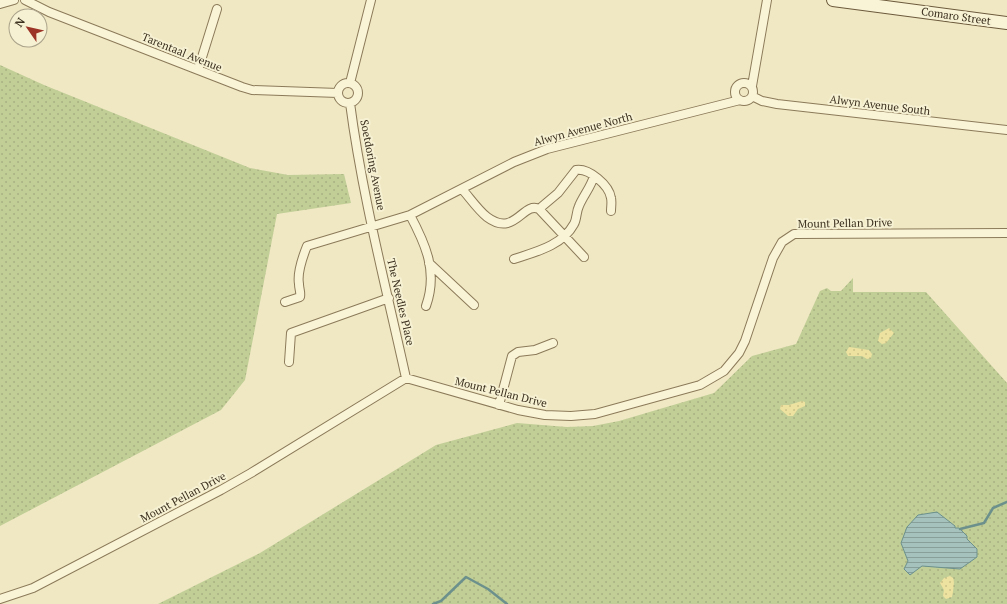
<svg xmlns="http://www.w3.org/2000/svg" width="1007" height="604" font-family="'PT Serif',serif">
<defs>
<pattern id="grass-dots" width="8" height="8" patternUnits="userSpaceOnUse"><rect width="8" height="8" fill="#c1ce96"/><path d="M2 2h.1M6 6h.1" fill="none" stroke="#a7b181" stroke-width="1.8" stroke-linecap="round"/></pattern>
<pattern id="sand-dots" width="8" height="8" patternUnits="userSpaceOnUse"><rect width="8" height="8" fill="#ede29f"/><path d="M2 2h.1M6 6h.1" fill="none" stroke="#ccc288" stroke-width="1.8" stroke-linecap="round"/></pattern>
<pattern id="water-rules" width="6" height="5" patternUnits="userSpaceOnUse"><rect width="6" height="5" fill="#a5c2bd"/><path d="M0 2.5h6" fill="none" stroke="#879e99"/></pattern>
</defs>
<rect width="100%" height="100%" fill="#f0e8c3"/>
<path fill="url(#grass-dots)" d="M 0,65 L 44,85 L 250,168 L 288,175 L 344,174 L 351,203 L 277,214 L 245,380 L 221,410 L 0,526 Z
M 853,278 L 853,292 L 926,292 L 1007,383 L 1007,604 L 158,604 L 260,553 L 436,445 L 517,423 L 567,427 L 593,426 L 619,421 L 714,393 L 752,356 L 796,344 L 820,291 L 827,288 L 831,291 L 841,291 Z"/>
<path fill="url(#sand-dots)" d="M 889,328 L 894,333 L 886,343 L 882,344 L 878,341 L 880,333 Z
M 849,347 L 869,350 L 872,354 L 871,358 L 867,359 L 862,356 L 848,356 L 846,352 Z
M 802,401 L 805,402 L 805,406 L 798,409 L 793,416 L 788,416 L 780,409 L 781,405 L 789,405 Z
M 950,576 L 953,578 C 955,581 953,592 952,597 L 946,599 L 943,596 L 944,590 L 940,583 L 944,578 Z"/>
<path fill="url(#water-rules)" stroke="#6c918c" d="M 937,512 L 955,526 L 955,528 L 959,528 L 967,536 L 967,539 L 977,549 L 977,557 L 960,569 L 922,566 L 910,575 L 904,569 L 908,561 L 901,543 L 907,527 L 918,515 Z"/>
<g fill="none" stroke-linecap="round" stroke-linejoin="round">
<path stroke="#6c918c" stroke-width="2.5" d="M 960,529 L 984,523 L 993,508 L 1007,502
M 433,604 L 441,601 L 466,577 L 488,589 L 507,604"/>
<g stroke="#8b7a59" stroke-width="10">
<path id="street" d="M 25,0 L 49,12 L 242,87 L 252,90 L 338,93
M 0,4 L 14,0
M 198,70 L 217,9
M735 92a9 9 0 1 1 18 0a9 9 0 1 1-18 0Z
M338 93a10 10 0 1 1 20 0a10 10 0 1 1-20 0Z
M 350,83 L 371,0
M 752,86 L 767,0
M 752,96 L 762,101 L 777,104 L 1007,130
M 350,103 C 362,195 386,287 406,378
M 462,189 C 470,198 478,210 487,217 C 515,238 523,201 539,209 L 584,257
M 539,209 L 558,193 L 576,170 C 589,168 609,185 611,198 C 612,202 611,207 611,211
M 410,215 C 426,245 438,272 426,306
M 514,259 C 535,252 562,246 574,224 C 577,219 576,212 579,206 C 583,196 591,187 594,176
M 429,263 L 474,305
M 285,302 L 300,297 C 301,292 299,289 299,284 C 297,273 303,256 307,246 L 410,215 L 514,162 L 547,149 L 740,100
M 289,362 L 291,333 L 389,298
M 499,405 L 512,356 L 518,352 L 535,350 L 553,343
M 0,599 L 33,588 L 221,490 L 251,473 L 406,378 L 518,410 L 545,415 L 571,416 L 595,414 L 700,385 L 724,371 L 739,353 L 745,341 L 773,258 L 782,242 L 794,234 L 1007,233"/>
</g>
<g stroke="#6c5a3c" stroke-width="14">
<path id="secondary" d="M 833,0 L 1007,23"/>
</g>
<use href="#street" stroke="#faf4d7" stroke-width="8"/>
<use href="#secondary" stroke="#faf4d7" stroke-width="12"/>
</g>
<g text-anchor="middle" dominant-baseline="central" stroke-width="4" stroke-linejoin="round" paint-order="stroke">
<g font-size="11" fill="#3a2f1e" stroke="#f7f1d3">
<text transform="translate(956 16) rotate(8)">Comaro Street</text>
<text transform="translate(182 52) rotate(22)">Tarentaal Avenue</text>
<text transform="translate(880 105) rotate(7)">Alwyn Avenue South</text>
<text transform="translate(583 129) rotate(-15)">Alwyn Avenue North</text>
<text transform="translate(373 165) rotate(79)">Soetdoring Avenue</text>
<text transform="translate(845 223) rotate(-1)">Mount Pellan Drive</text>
<text transform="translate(401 302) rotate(77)">The Needles Place</text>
<text transform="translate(501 392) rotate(14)">Mount Pellan Drive</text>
<text transform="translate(183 497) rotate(-28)">Mount Pellan Drive</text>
</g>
</g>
<g transform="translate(28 28) rotate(304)"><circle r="19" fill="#f7f1d3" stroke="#aba38b"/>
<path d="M0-3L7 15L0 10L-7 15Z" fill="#9c3427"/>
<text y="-6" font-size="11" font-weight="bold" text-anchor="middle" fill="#3a2f1e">N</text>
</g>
</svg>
